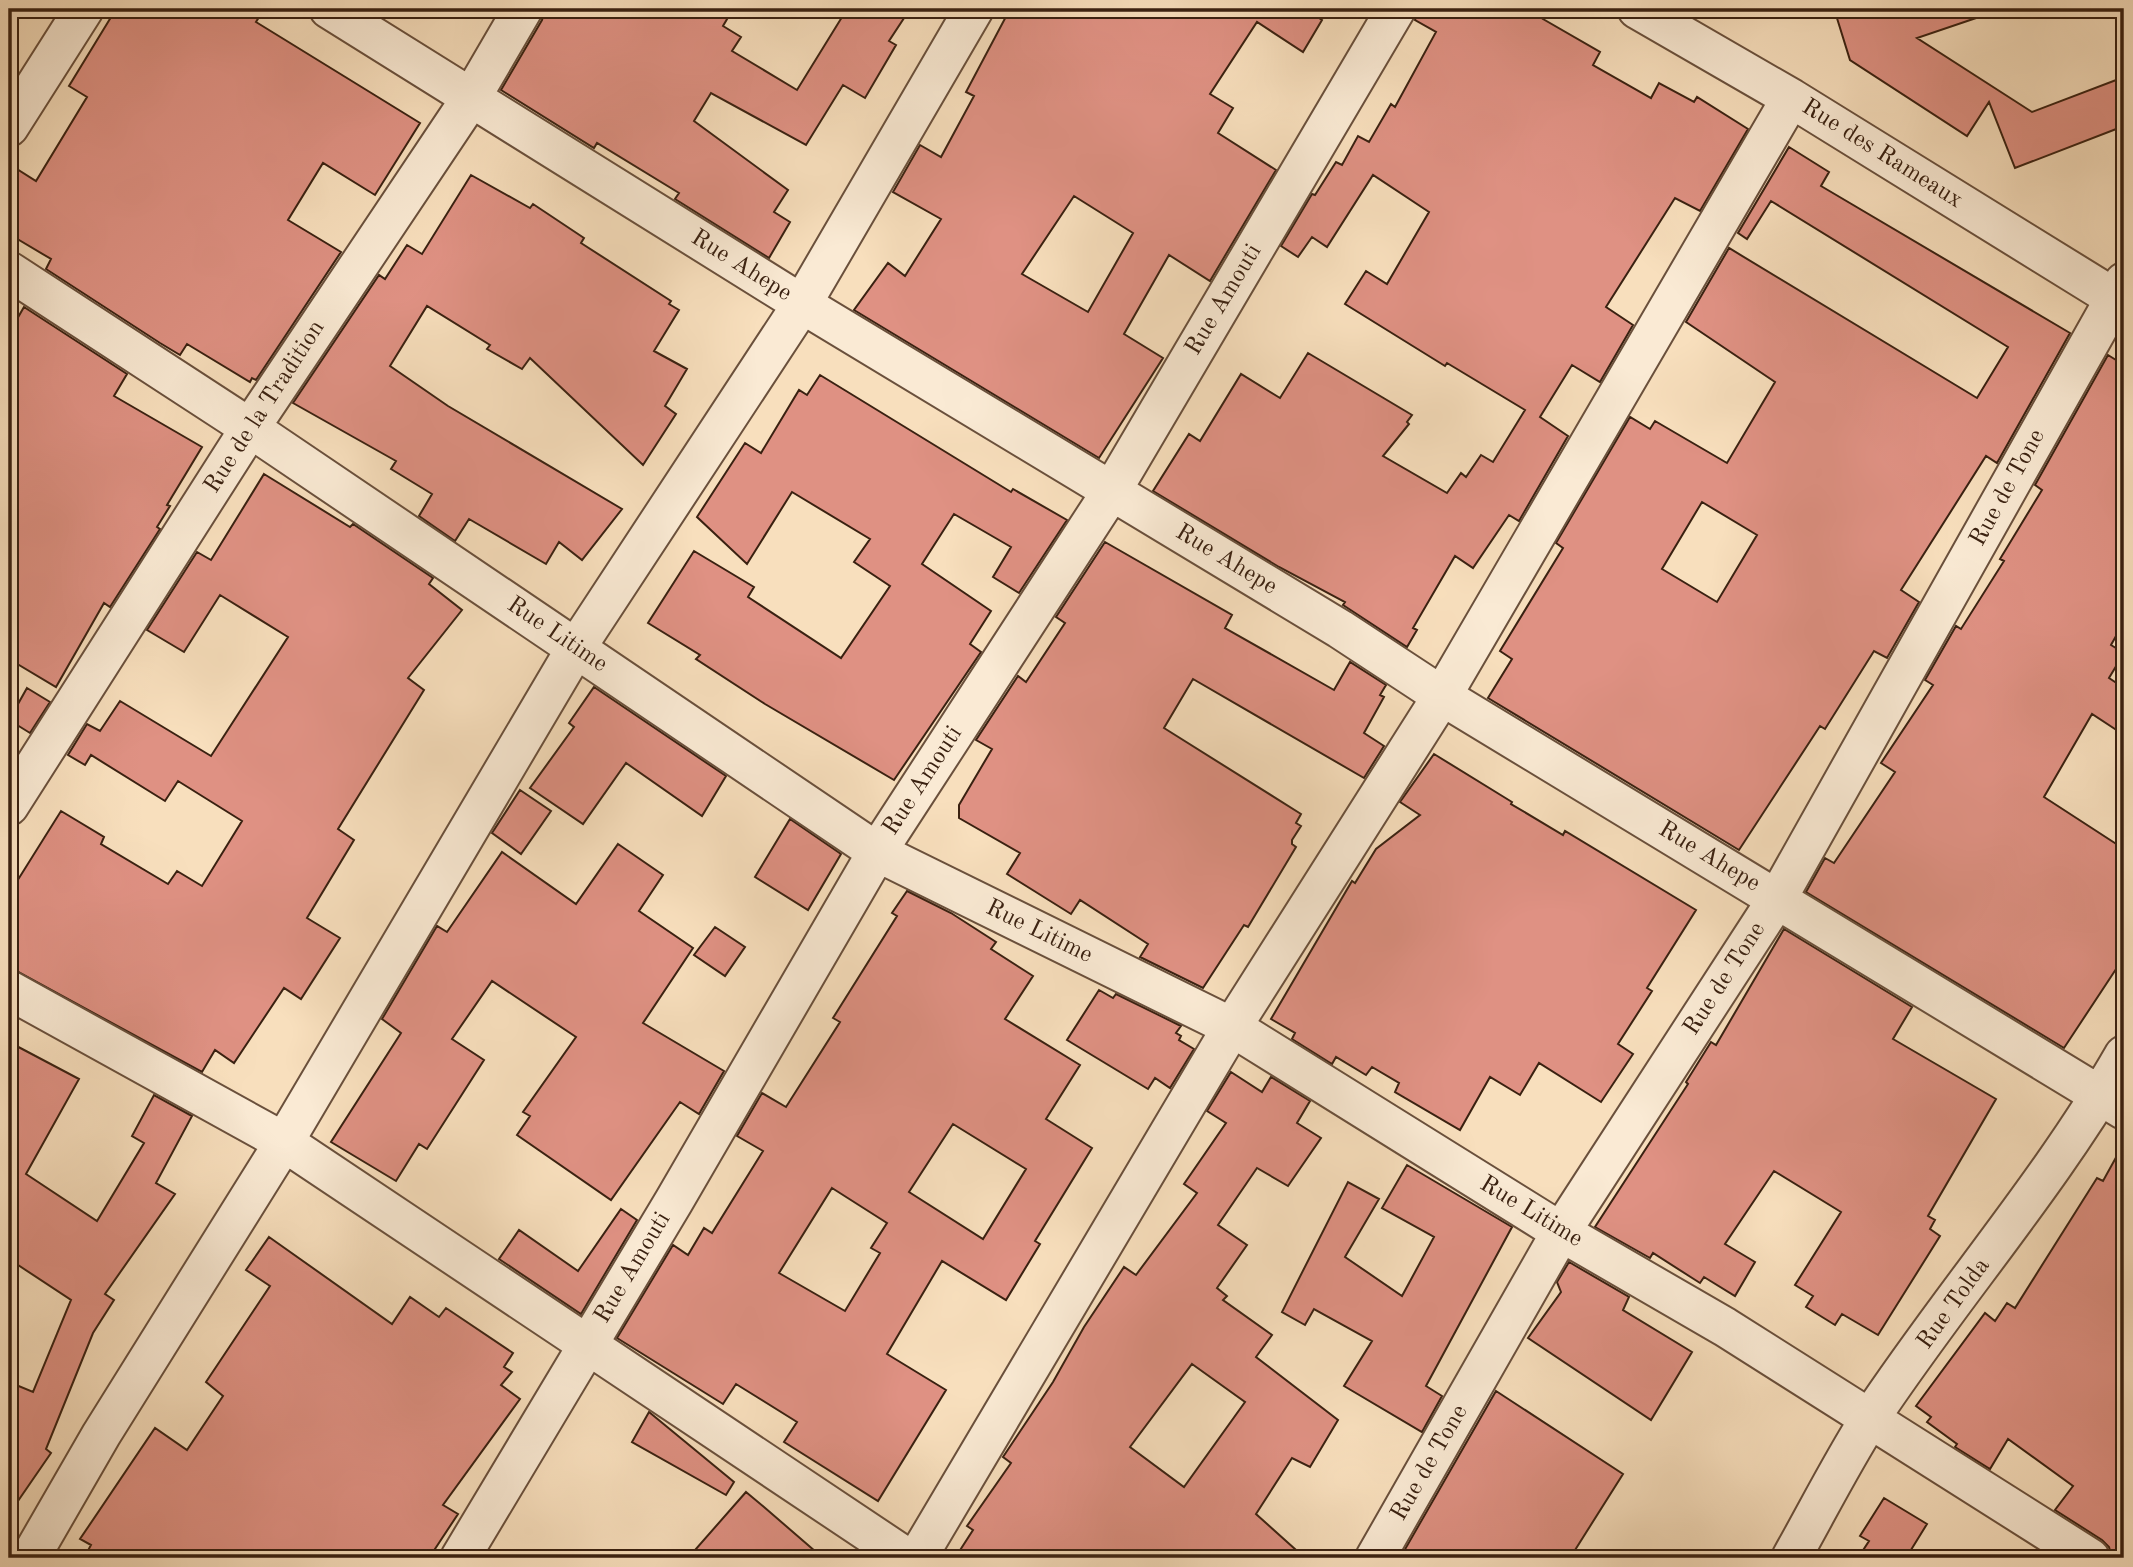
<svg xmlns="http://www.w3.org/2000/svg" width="2133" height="1567" font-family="'Old Standard TT',serif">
<rect width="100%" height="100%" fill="#f8dfbd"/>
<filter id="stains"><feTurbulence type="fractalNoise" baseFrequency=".00286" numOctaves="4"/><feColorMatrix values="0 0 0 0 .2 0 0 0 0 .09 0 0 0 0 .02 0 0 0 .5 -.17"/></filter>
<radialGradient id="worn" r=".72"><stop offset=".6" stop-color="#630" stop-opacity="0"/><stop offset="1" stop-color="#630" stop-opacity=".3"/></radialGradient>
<path fill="#df9183" stroke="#3a2111" stroke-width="2" fill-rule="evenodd" d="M 116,9 L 264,9 L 256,22 L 420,123 L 375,195 L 323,163 L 288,220 L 341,252 L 256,380 L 252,378 L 250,382 L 187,344 L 180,355 L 160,343 L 46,269 L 51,259 L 9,234 L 9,164 L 36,181 L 87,97 L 69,86 Z
M 545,9 L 733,9 L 723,26 L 741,37 L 732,51 L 797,90 L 847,9 L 910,9 L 889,41 L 896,45 L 865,98 L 843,85 L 806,145 L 711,93 L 694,121 L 788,190 L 774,212 L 790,222 L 769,258 L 675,199 L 679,193 L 597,143 L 594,148 L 501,90 L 542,20 Z
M 1010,9 L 1305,9 L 1322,20 L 1303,52 L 1257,22 L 1210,94 L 1233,108 L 1218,133 L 1276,170 L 1210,281 L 1169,255 L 1124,334 L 1163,358 L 1099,458 L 854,310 L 888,263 L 905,276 L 941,219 L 893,192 L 920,145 L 941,157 L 974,96 L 966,92 ZM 1074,196 L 1133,233 L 1088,312 L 1022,274 Z
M 1418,9 L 1550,9 L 1543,19 L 1600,52 L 1593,65 L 1651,98 L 1659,83 L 1694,102 L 1697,97 L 1748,129 L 1700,211 L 1675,198 L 1606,307 L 1633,325 L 1600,382 L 1572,365 L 1540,417 L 1568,436 L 1519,521 L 1509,515 L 1473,568 L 1455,556 L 1413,628 L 1417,630 L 1407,647 L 1343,605 L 1345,602 L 1279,567 L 1153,491 L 1189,434 L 1200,441 L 1241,374 L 1280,398 L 1308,353 L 1412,415 L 1407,422 L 1409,424 L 1383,456 L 1447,493 L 1461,473 L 1466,477 L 1481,455 L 1493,462 L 1525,410 L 1447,363 L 1445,366 L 1345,304 L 1366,271 L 1387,284 L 1429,212 L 1373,175 L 1327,247 L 1312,237 L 1298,257 L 1281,246 L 1312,194 L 1315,195 L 1336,162 L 1342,165 L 1358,136 L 1369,142 L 1391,104 L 1395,107 L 1436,32 L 1415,20 Z
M 1856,9 L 1984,9 L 1985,15 L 1917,38 L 2032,112 L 2124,77 L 2124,126 L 2015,168 L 1989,102 L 1967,136 L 1850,60 L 1836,15 Z
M 1789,147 L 1829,172 L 1821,186 L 2070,333 L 1997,463 L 1986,456 L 1901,590 L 1919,602 L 1887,658 L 1874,651 L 1825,729 L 1820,726 L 1739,850 L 1488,698 L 1512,659 L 1500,651 L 1563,548 L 1556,543 L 1630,417 L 1650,429 L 1655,421 L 1727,463 L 1775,382 L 1686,322 L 1729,248 L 1977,398 L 2008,347 L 1771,201 L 1747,239 L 1738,233 ZM 1702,502 L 1757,535 L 1717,602 L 1662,569 Z
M 471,175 L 530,208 L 533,204 L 584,238 L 581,243 L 671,301 L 669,304 L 679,310 L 654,351 L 687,369 L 665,406 L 676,414 L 643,465 L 530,358 L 522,369 L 487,349 L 490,345 L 427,306 L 390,366 L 448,406 L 622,509 L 582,560 L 559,542 L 546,564 L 469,519 L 455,541 L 419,516 L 432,494 L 391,469 L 396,461 L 293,403 L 379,275 L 385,279 L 407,245 L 422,254 Z
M 24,307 L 127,374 L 114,396 L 202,447 L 167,505 L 170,506 L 157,527 L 160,529 L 110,607 L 104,603 L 56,687 L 9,659 L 9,333 Z
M 2108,355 L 2124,365 L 2124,622 L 2111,645 L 2124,653 L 2109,678 L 2124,688 L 2124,735 L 2092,714 L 2044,797 L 2124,849 L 2124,957 L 2064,1048 L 1806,892 L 1825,858 L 1834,863 L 1895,772 L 1881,763 L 1933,685 L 1925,680 L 1956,626 L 1961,629 L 2004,561 L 2000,559 L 2042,490 L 2035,485 Z
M 820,375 L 1011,492 L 1013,489 L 1067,520 L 1019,593 L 993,577 L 1011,547 L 954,514 L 922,564 L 991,611 L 970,644 L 981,652 L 894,780 L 765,704 L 696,659 L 700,655 L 648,623 L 694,551 L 754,587 L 748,597 L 841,658 L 890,586 L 854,562 L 870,539 L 792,492 L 747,564 L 697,517 L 745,443 L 761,453 L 799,390 L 807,395 Z
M 264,474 L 350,527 L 353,524 L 433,578 L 429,584 L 462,610 L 408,678 L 424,690 L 338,829 L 354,840 L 307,918 L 340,938 L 301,999 L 284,988 L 234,1063 L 215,1050 L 202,1072 L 9,967 L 9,894 L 61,811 L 104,837 L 101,844 L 168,884 L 177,871 L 202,886 L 242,821 L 178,781 L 165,801 L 91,755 L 85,765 L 68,755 L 87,724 L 100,731 L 120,701 L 211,756 L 288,637 L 220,595 L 184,652 L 147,630 L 197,552 L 211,560 Z
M 1105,542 L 1232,615 L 1225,628 L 1334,690 L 1350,662 L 1386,685 L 1380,695 L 1384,697 L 1364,733 L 1384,746 L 1364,778 L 1193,679 L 1164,728 L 1301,814 L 1296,823 L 1301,826 L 1292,840 L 1292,844 L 1296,847 L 1248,927 L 1244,925 L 1203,988 L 1140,957 L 1148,944 L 1080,900 L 1071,914 L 1007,874 L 1020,853 L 959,818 L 959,805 L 992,749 L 976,740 L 1018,676 L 1026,682 L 1065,623 L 1056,617 Z
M 594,687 L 726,776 L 702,816 L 626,763 L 583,824 L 530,788 L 574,727 L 569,723 Z
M 27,688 L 50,702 L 30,733 L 9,720 Z
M 1434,754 L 1512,802 L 1511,804 L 1563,835 L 1565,831 L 1696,910 L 1647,988 L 1652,991 L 1618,1044 L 1633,1054 L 1601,1102 L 1539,1063 L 1520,1095 L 1490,1077 L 1460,1130 L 1395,1092 L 1399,1083 L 1372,1067 L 1366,1075 L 1336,1057 L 1332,1064 L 1292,1039 L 1295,1033 L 1271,1019 L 1352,881 L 1355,883 L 1376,849 L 1420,815 L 1400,802 Z
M 520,790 L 551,811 L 521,854 L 492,833 Z
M 790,819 L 841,854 L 808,910 L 755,877 Z
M 618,844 L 663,875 L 639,911 L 693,948 L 643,1023 L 724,1071 L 699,1114 L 680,1102 L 611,1200 L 517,1135 L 530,1116 L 523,1112 L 576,1037 L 492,981 L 452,1039 L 484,1060 L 427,1149 L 419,1144 L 396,1181 L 331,1142 L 401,1033 L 382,1019 L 437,926 L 447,932 L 502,852 L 576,904 Z
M 907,891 L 951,913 L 996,942 L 991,949 L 1033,976 L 1005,1019 L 1080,1065 L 1046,1119 L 1092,1148 L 1035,1241 L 1040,1244 L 1006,1300 L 942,1261 L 887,1354 L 946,1390 L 878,1501 L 784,1442 L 797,1422 L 736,1384 L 723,1404 L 617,1338 L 673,1245 L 688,1255 L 704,1228 L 712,1233 L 763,1151 L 737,1136 L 762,1093 L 786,1107 L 840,1022 L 833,1018 L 897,916 L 892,913 ZM 953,1124 L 1026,1169 L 983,1239 L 909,1192 ZM 832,1188 L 887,1223 L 871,1248 L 880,1253 L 845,1311 L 779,1273 Z
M 715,927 L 745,947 L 725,976 L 694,955 Z
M 1784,929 L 1912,1007 L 1893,1039 L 1996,1099 L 1928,1216 L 1935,1220 L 1930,1229 L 1940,1236 L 1878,1335 L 1842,1314 L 1835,1325 L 1806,1307 L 1813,1296 L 1795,1285 L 1841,1212 L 1774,1171 L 1725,1244 L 1755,1262 L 1735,1296 L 1704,1277 L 1700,1283 L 1653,1253 L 1650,1258 L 1595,1227 L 1688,1084 L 1686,1082 L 1711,1042 L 1716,1045 Z
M 1099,990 L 1113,998 L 1116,994 L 1181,1026 L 1176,1033 L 1181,1036 L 1179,1040 L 1194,1049 L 1170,1088 L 1155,1078 L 1148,1089 L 1067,1040 Z
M 9,1042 L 79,1079 L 26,1174 L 97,1221 L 144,1143 L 132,1136 L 154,1095 L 192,1116 L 156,1183 L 175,1194 L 105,1294 L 114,1300 L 93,1333 L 46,1449 L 51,1453 L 9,1514 L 9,1382 L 33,1392 L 71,1300 L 9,1259 Z
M 1231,1072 L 1262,1092 L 1271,1077 L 1310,1101 L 1297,1123 L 1321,1138 L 1288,1186 L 1257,1168 L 1218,1225 L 1247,1245 L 1217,1288 L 1227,1296 L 1223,1300 L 1272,1335 L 1256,1357 L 1338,1420 L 1310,1467 L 1292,1458 L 1256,1514 L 1305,1558 L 955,1558 L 973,1530 L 967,1526 L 1011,1463 L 1003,1457 L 1053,1382 L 1084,1327 L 1124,1267 L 1136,1275 L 1197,1193 L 1184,1184 L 1226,1123 L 1207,1111 ZM 1192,1364 L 1245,1402 L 1184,1487 L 1130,1447 Z
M 2124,1143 L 2124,1558 L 2112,1558 L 2109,1547 L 2102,1540 L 2055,1510 L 2073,1486 L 2008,1439 L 1990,1469 L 1955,1447 L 1957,1444 L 1927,1422 L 1931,1417 L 1916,1406 L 1985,1313 L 1995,1321 L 2007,1303 L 2015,1308 L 2097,1178 L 2103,1181 Z
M 1407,1165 L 1512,1227 L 1426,1386 L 1442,1396 L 1422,1432 L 1344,1386 L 1372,1341 L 1314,1309 L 1305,1325 L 1282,1312 L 1348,1182 L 1379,1199 L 1345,1257 L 1402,1296 L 1434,1237 L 1382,1208 Z
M 621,1209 L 637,1220 L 581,1314 L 499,1259 L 519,1230 L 578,1271 Z
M 269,1237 L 392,1324 L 410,1297 L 439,1317 L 446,1308 L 513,1353 L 504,1367 L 512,1372 L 501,1385 L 520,1399 L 443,1505 L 458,1514 L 429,1558 L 84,1558 L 91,1545 L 80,1539 L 155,1428 L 187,1450 L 223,1396 L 206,1382 L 270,1286 L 246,1270 Z
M 1569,1262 L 1629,1297 L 1623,1310 L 1692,1352 L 1651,1420 L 1528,1338 L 1561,1292 L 1557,1282 Z
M 1496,1391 L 1623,1474 L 1570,1558 L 1400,1558 Z
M 649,1412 L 734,1482 L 726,1495 L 632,1442 Z
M 746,1492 L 764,1507 L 823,1558 L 688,1558 Z
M 1884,1498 L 1927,1524 L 1906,1558 L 1858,1558 L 1869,1541 L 1860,1536 Z"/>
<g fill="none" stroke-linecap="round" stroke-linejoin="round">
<g stroke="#6a503c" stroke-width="42">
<path id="minor" d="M 329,9 L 802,304 L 1340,629 L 1442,696 L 2124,1110
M 1637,9 L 1791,98 L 2124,304
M 9,127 L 84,9
M 9,271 L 250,428 L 877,852 L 1232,1027 L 1561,1232 L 1725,1327 L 2090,1558
M 9,806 L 250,428 L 471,98 L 523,9
M 9,990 L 284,1142 L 907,1558
M 30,1558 L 101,1435 L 284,1142 L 576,648 L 802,304 L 974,9
M 460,1558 L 674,1201 L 877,852 L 1111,492 L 1396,9
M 917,1558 L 1232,1027 L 1442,696 L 1791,98
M 1375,1558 L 1561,1232 L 1777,899 L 2124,282
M 1791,1558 C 1817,1512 1841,1464 1869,1420 C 1951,1296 2050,1184 2124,1055"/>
</g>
<use href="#minor" stroke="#faead4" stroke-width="38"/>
</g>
<g text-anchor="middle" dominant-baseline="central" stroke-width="6" stroke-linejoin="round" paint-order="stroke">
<g font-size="24" fill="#3a2111" stroke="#faead4">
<text transform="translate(1882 154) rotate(32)">Rue des Rameaux</text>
<text transform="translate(741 266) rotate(32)">Rue Ahepe</text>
<text transform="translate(1224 300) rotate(-59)">Rue Amouti</text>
<text transform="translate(265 407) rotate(-57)">Rue de la Tradition</text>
<text transform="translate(2008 488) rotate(-61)">Rue de Tone</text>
<text transform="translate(1226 560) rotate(31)">Rue Ahepe</text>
<text transform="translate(557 635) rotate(34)">Rue Litime</text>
<text transform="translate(923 781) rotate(-57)">Rue Amouti</text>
<text transform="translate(1709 857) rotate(31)">Rue Ahepe</text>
<text transform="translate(1039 932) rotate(26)">Rue Litime</text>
<text transform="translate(1725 979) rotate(-57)">Rue de Tone</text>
<text transform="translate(1531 1212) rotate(31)">Rue Litime</text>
<text transform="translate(633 1268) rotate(-59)">Rue Amouti</text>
<text transform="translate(1954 1304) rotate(-54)">Rue Tolda</text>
<text transform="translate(1430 1463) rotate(-60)">Rue de Tone</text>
</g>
</g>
<rect width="2133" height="1567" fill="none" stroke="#f8dfbd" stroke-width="35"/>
<rect x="10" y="10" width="2112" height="1546" fill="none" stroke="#3a2111" stroke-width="3.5"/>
<rect x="18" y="18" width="2098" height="1532" fill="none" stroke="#3a2111" stroke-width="2"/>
<rect width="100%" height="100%" filter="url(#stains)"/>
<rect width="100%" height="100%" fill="url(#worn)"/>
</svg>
